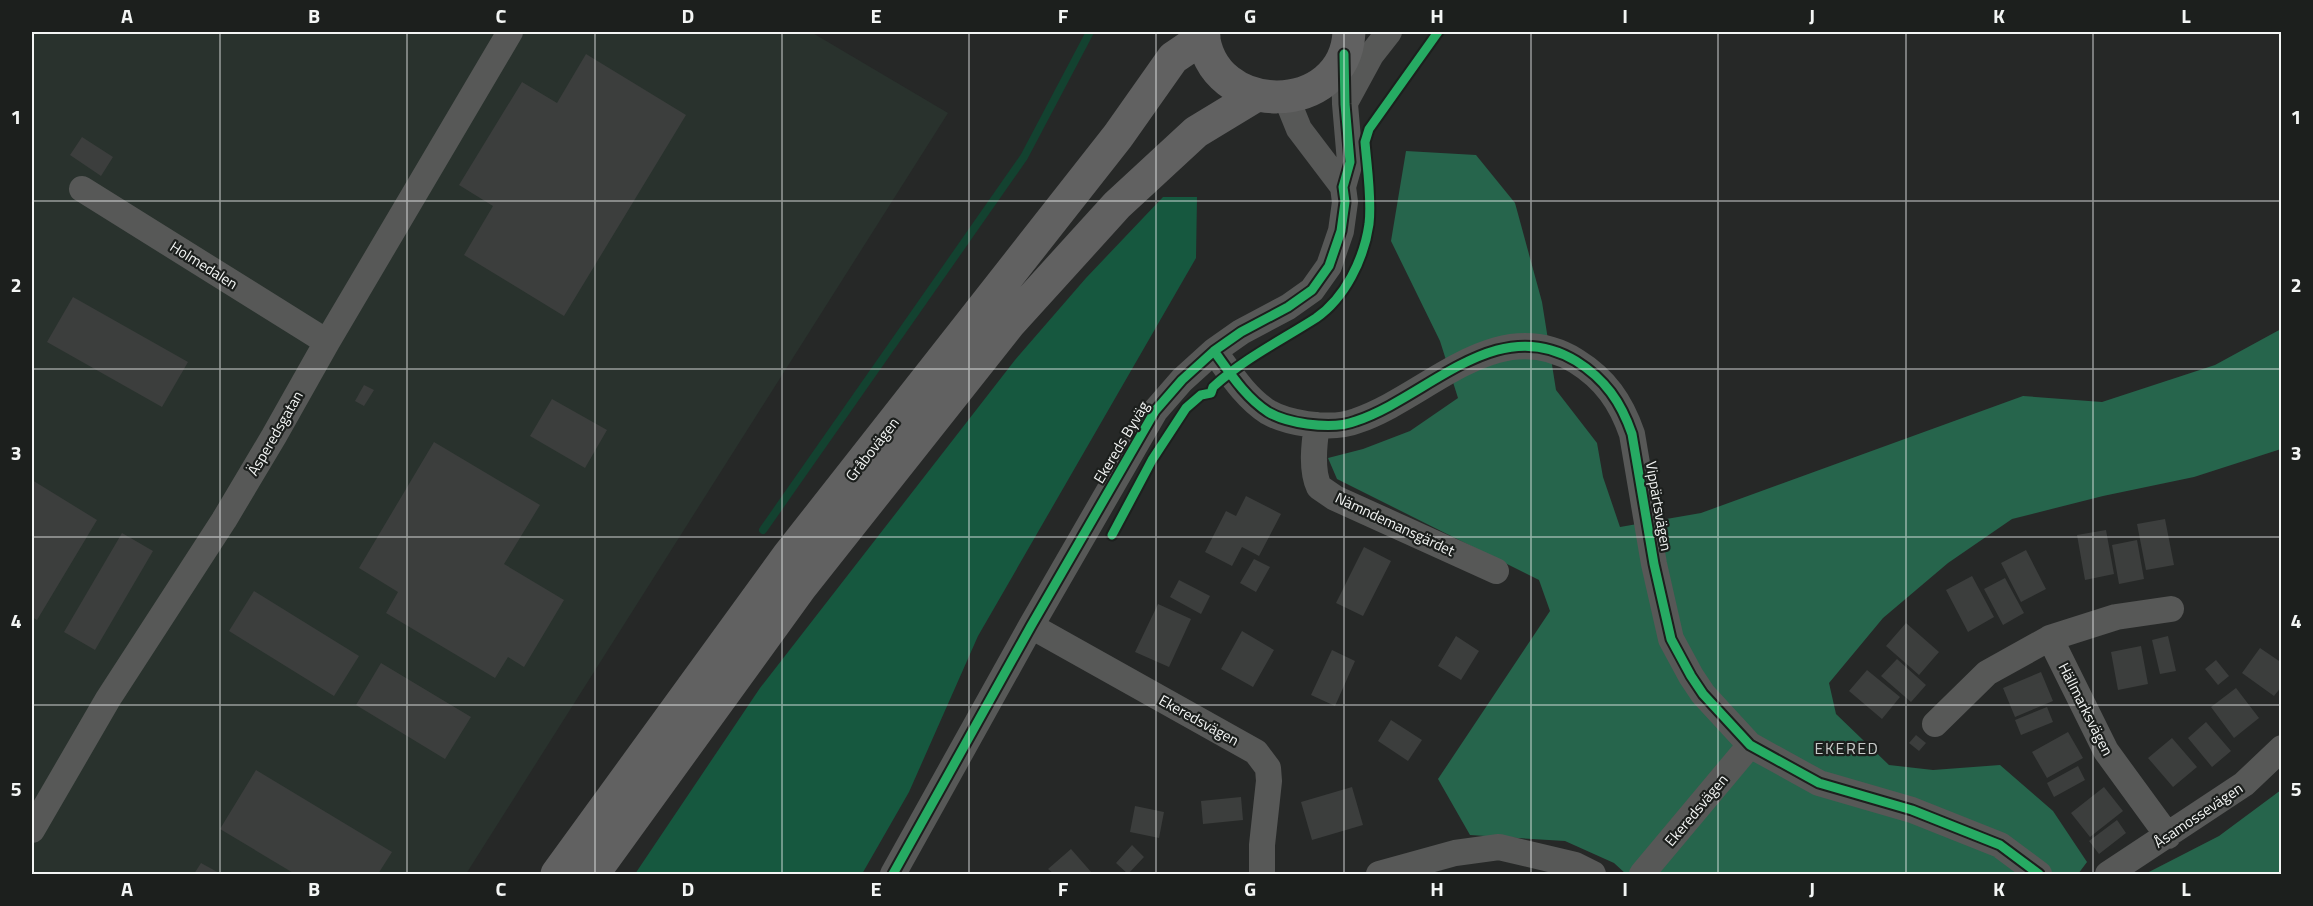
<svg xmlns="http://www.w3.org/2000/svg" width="2313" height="906" font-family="'Titillium Web',sans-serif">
<rect width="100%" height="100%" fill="#262827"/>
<path fill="#29322d" d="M 32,32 L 811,32 L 948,113 L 466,874 L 32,874 Z"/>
<path fill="#16583f" d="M 1163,197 L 1197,197 L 1196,258 L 978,636 L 909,792 L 862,874 L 635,874 L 760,688 L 1015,360 L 1086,278 Z"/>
<path fill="#26654c" d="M 1406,151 L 1476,155 L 1515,203 L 1542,302 L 1556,390 L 1597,443 L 1603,477 L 1620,527 L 1701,513 L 2023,396 L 2102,402 L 2215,365 L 2281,329 L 2281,449 L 2194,477 L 2103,496 L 2012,519 L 1948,563 L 1883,618 L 1829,683 L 1836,714 L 1889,765 L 1933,770 L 2000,765 L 2053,811 L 2087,862 L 2078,874 L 1626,874 L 1614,863 L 1565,841 L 1470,835 L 1438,779 L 1550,611 L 1539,580 L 1337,479 L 1328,458 L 1363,449 L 1410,431 L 1458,398 L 1440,341 L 1391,241 Z
M 2281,790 L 2281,874 L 2145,874 L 2219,836 Z"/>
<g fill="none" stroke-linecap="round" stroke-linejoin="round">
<path stroke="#134230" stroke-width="8" d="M 763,530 L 1024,157 L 1090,32"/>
</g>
<path fill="#3c3e3d" d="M 586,54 L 686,115 L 564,316 L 464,255 L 493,206 L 459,185 L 522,82 L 557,103 Z
M 82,137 L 113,157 L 101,176 L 70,155 Z
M 73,297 L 188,362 L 162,407 L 47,342 Z
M 364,385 L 374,390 L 364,406 L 355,401 Z
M 552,399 L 607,430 L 585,468 L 530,436 Z
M 434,442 L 540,505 L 504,564 L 564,600 L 524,667 L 508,657 L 495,678 L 386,613 L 398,592 L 359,568 Z
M 32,480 L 97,520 L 37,620 L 32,617 Z
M 1246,496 L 1281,514 L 1259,556 L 1242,547 L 1232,566 L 1205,552 L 1226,511 L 1236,516 Z
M 2165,519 L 2174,565 L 2146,570 L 2137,524 Z
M 2106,530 L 2114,574 L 2085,580 L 2077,535 Z
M 122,533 L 153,551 L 95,650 L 64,632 Z
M 2137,540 L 2144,579 L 2119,584 L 2112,545 Z
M 1364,547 L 1391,561 L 1363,616 L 1336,603 Z
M 2026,550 L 2046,589 L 2021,602 L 2001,563 Z
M 1254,559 L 1270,567 L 1256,592 L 1240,583 Z
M 1972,576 L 1994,617 L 1968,632 L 1946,590 Z
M 2005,578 L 2024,613 L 2003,625 L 1984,589 Z
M 1179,580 L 1210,596 L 1201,614 L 1170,597 Z
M 254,591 L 359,656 L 334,696 L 229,631 Z
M 1158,604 L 1191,619 L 1169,667 L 1135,652 Z
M 1906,623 L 1939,652 L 1919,675 L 1886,646 Z
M 1242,631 L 1274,650 L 1253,687 L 1221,669 Z
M 1456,636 L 1479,651 L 1461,680 L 1438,666 Z
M 2168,636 L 2176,671 L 2160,674 L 2152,640 Z
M 2141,646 L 2148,684 L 2118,690 L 2111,652 Z
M 2260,648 L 2282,663 L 2282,686 L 2274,696 L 2242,673 Z
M 1332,650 L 1355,661 L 1335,706 L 1311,695 Z
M 1897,659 L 1926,685 L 1911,702 L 1881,676 Z
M 2216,660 L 2229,676 L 2218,685 L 2205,669 Z
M 381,663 L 471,717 L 445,759 L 356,705 Z
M 1867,670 L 1900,697 L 1882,719 L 1849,691 Z
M 2041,672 L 2053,701 L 2015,717 L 2003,688 Z
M 2236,688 L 2259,718 L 2234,738 L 2211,707 Z
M 2047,707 L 2053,722 L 2021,735 L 2015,720 Z
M 1391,720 L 1422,740 L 1408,761 L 1378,741 Z
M 2206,722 L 2231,751 L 2212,767 L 2188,738 Z
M 2068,732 L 2083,758 L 2047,778 L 2032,752 Z
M 1916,735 L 1926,743 L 1919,751 L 1909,743 Z
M 2172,738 L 2197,767 L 2173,787 L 2148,758 Z
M 2078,766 L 2085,780 L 2054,797 L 2047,783 Z
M 256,770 L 392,852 L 378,874 L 295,874 L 220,829 Z
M 1352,787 L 1363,825 L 1312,840 L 1301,802 Z
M 2104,787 L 2123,811 L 2090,837 L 2071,813 Z
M 1241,797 L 1243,820 L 1203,824 L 1201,801 Z
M 1135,806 L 1164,812 L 1159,838 L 1130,832 Z
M 2117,820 L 2126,833 L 2099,854 L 2089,841 Z
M 1132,845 L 1144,857 L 1128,874 L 1116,863 Z
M 1071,849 L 1092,873 L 1091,874 L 1054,874 L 1048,869 Z
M 201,863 L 221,874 L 194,874 Z"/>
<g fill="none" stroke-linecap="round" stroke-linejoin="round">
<path stroke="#575857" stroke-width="26" d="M 1286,97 L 1299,129 L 1343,187
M 1346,101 L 1371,55 L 1389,32
M 82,189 L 327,342
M 1214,351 C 1230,373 1245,397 1268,412 C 1280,419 1293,422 1307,424 C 1322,426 1341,427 1356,421 C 1428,397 1496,312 1576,361 C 1605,379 1621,402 1632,434 L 1654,564 L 1671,639 L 1691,676 L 1703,694 L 1750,745 L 1819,783 L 1912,810 L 2000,845 L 2039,874
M 1317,425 C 1314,444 1311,470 1319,487 L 1335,498 L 1496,571
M 1031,626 L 1256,752 L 1268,768 L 1269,781 L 1262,845 L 1262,874
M 2050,638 L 2106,751 L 2168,836
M 1935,724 L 1987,673 L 2050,638 L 2116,617 L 2171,609
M 32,830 L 108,699 L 224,520 L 274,436 L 327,342 L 510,32
M 893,874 L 1031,626 L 1155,411 L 1182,380 L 1214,351 L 1241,332 L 1288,307 L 1312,290 L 1329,266 L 1341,231 L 1345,202 L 1343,187 L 1350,162 L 1345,104 L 1344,54
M 1379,874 L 1455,853 L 1499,847 L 1575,865 L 1593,874
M 1642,874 L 1750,745
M 2108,874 L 2244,784 L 2282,748"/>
<path stroke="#616161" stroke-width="33" d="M 1203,32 C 1210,119 1345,118 1349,32
M 557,874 L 788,556 L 1118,136 L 1173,58 L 1204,37
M 593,874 L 800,588 L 1009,324 L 1117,205 L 1196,132 L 1257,95"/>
<g stroke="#1c1f1d" stroke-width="13">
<path id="cycleway" d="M 1214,351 C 1230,373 1245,397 1268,412 C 1280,419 1293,422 1307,424 C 1322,426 1341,427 1356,421 C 1428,397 1496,312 1576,361 C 1605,379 1621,402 1632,434 L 1654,564 L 1671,639 L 1691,676 L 1703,694 L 1750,745 L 1819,783 L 1912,810 L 2000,845 L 2039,874
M 1112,535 L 1152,460 L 1186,408 L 1201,395 L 1211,393 L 1213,387 C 1245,358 1280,341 1316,318 C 1345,298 1364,259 1369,224 C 1372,199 1367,167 1365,142 L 1369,129 L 1438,32
M 893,874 L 1031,626 L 1155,411 L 1182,380 L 1214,351 L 1241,332 L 1288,307 L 1312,290 L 1329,266 L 1341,231 L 1345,202 L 1343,187 L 1350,162 L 1345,104 L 1344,54"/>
</g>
<use href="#cycleway" stroke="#26ab63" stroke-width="9"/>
</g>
<path fill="none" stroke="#f3f5f4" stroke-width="1.5" stroke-opacity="0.55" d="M 220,32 L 220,874M 407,32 L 407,874M 595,32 L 595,874M 782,32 L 782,874M 969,32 L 969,874M 1156,32 L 1156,874M 1344,32 L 1344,874M 1531,32 L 1531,874M 1718,32 L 1718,874M 1906,32 L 1906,874M 2093,32 L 2093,874M 32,201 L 2282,201M 32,369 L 2282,369M 32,537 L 2282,537M 32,705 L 2282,705"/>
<g text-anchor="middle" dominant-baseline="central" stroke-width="4.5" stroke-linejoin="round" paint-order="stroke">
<g font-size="15" fill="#f3f5f4" stroke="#1c1f1d">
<text transform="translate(204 265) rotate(32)">Holmedalen</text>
<text transform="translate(275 433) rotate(-60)">Äsperedsgatan</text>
<text transform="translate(1121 442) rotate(-59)">Ekereds Byväg</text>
<text transform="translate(872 449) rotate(-52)">Gråbovägen</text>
<text transform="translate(1659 506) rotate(80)">Vippärtsvägen</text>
<text transform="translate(1395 524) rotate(25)">Nämndemansgärdet</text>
<text transform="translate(2086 709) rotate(63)">Hällmarksvägen</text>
<text transform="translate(1199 720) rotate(29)">Ekeredsvägen</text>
<text transform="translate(1696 810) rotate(-50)">Ekeredsvägen</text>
<text transform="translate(2198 815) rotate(-34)">Åsamossevägen</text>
</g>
<g font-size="16" letter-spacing="1.5" fill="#c7cbc9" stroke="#1c1f1d">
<text x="1847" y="748">EKERED</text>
</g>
</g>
<rect width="2313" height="906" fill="none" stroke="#1c1f1d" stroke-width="66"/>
<rect x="33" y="33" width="2247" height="840" fill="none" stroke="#f3f5f4" stroke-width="2"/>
<g font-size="20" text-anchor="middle" font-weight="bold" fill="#f3f5f4">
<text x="127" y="23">A</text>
<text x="314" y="23">B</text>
<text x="501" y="23">C</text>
<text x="688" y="23">D</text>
<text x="876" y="23">E</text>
<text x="1063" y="23">F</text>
<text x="1250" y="23">G</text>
<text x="1437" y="23">H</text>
<text x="1625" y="23">I</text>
<text x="1812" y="23">J</text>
<text x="1999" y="23">K</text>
<text x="2186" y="23">L</text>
<text x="16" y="124">1</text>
<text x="2296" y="124">1</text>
<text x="16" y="292">2</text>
<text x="2296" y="292">2</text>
<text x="16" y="460">3</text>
<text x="2296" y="460">3</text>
<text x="16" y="628">4</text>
<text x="2296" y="628">4</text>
<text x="16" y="796">5</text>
<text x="2296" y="796">5</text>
<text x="127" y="896">A</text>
<text x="314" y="896">B</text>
<text x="501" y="896">C</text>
<text x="688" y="896">D</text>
<text x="876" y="896">E</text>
<text x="1063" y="896">F</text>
<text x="1250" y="896">G</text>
<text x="1437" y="896">H</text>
<text x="1625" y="896">I</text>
<text x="1812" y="896">J</text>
<text x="1999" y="896">K</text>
<text x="2186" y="896">L</text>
</g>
</svg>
